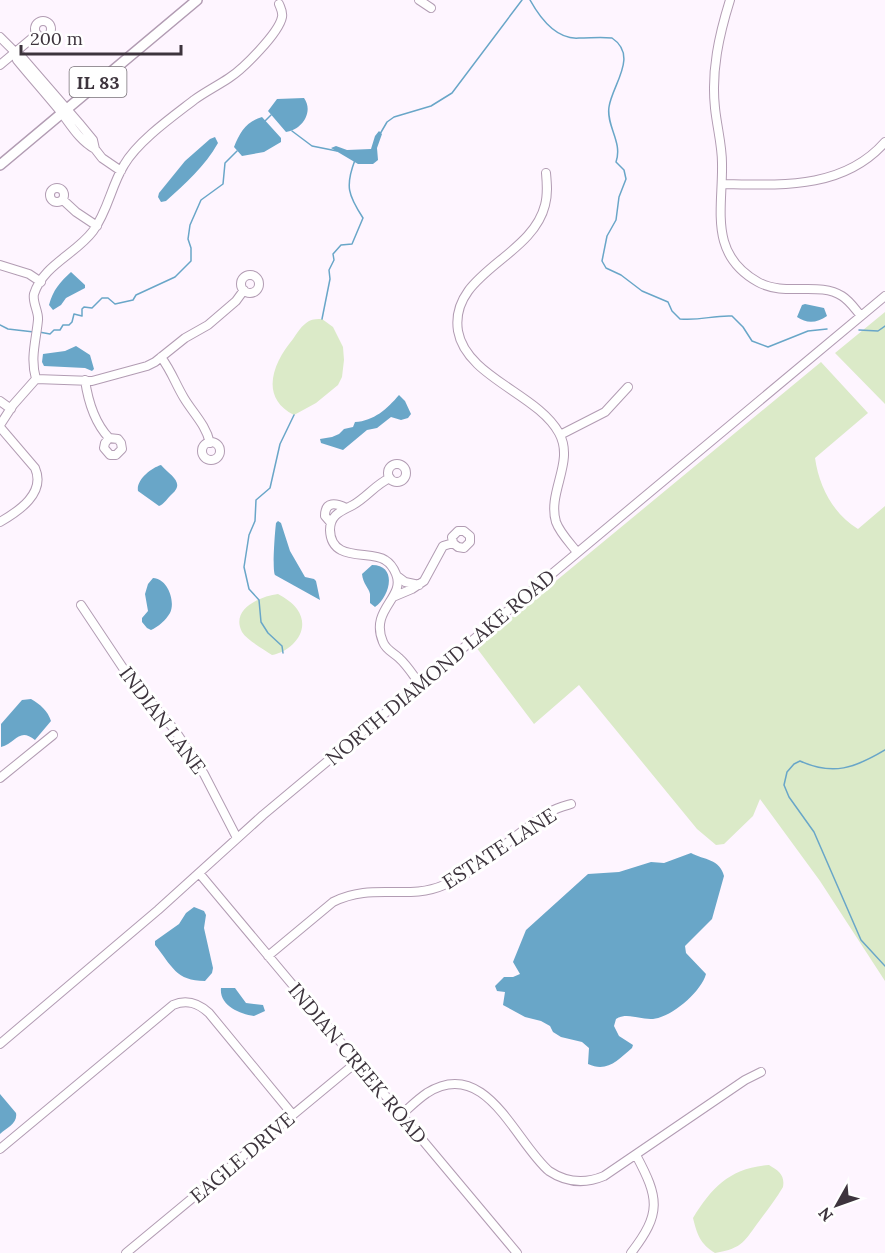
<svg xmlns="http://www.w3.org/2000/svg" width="885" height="1253" font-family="Lora,serif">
<rect width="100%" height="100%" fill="#fef5ff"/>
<path fill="#dbeac8" d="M 885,312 L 885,404 L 835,353 Z
M 322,319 L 333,327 L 343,347 L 344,360 L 342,377 L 338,385 L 316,403 L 294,415 C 259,397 273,363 293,339 C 297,333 302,325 309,321 C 313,319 318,319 322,319 Z
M 821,362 L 868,413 L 815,458 C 819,486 833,514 858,529 L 885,506 L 885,981 L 820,881 L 760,799 L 753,816 L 724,844 L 716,845 L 697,829 L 579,685 L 534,724 L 476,647 Z
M 278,594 C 285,598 292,602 297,609 C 312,630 292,651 272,655 C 263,649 247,640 242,632 C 230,609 261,596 278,594 Z
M 769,1165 C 779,1171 785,1175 783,1187 C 776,1199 768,1209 760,1220 C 744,1241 744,1248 715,1253 C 700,1244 697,1234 693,1218 C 712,1187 730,1168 769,1165 Z"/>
<path fill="#69a6c8" d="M 304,98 C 314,112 302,130 286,132 L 268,111 L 277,99 Z
M 262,117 L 281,138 L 281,142 L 264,152 L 242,156 L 234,147 C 240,132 246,122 262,117 Z
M 379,131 L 382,134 L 377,148 L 378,160 L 373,164 L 358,164 L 331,148 L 336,146 L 347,150 L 371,149 L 375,136 Z
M 215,137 L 218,143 C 205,166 185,184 166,201 L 161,202 L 158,197 L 159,193 L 185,161 L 210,139 Z
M 71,272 L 85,285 L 85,288 L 66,298 L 61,305 L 53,310 L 49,305 C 53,290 60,282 71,272 Z
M 805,304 L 824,308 L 827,316 C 817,323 807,324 797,317 L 802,305 Z
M 76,346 L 90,355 L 94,369 L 92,371 L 85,368 L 44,366 L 42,362 L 43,354 L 65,351 Z
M 399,395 L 405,401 L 411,414 L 408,418 L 401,420 L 391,417 L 377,428 L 367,430 L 343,450 L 321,443 L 320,439 L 332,437 L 339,434 L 344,429 L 353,427 L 355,422 C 374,421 387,409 399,395 Z
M 161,465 C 172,477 186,483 170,496 C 166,500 164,504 159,506 L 138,491 C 136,480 151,468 161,465 Z
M 278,521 L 281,523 L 290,551 L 305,577 L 314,579 L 316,581 L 320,600 L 275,575 C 272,570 275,531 276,523 Z
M 372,565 C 398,565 390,597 375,607 L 370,603 C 370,600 370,597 370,594 C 369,588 363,584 362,574 Z
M 153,578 C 167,578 176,601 170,613 C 166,620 158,627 151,630 L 147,628 L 142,622 L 142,618 L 148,611 L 145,594 L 148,584 Z
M 31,699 C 40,704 48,711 51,721 L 35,740 C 19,727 16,743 1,747 L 1,724 L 22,700 Z
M 691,853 C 704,860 720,859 724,876 L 712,919 L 685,946 L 686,953 L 706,974 C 701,992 672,1017 653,1019 C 640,1020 627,1012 616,1019 L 614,1026 L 619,1036 L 633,1045 L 632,1048 C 618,1060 607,1073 588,1064 L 589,1048 L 582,1042 L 561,1037 L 553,1032 L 550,1026 L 541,1021 L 525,1017 L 503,1005 L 505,992 L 497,991 L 495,986 L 504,977 L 513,977 L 520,974 L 513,962 L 526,930 L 588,874 L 619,872 L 651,862 L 664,863 Z
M 194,907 L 204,911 L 206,915 L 204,928 L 213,968 L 212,973 L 205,981 C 176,981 172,966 155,945 L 155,941 L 179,924 L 186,913 Z
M 221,988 L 235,988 L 246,1003 L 263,1005 L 265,1011 L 254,1016 C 239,1014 219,1005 221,988 Z
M 0,1094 L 16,1113 C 18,1123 7,1128 0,1134 Z"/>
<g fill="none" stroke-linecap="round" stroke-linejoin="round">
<path stroke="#69a6c8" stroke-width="1.5" d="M 530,0 C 540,18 556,40 579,38 C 591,38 600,37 612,38 C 639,56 612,85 609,107 C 606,126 623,142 616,162 L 624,170 L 626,179 L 619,197 L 616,220 L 607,236 L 602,261 L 606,268 L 621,275 L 642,291 L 668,302 L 672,311 L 680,319 C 701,321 713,315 732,316 L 743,327 L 752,341 L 768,347 L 808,331 L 827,329
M 265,121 L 271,115
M 292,131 L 312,146 L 337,151
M 380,134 L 387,122 L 394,117 L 431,106 L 452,93 L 522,0
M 322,319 L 330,279 L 329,270 L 334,260 L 333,254 L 341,245 L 352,244 L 363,218 C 348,195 345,186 355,160
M 0,325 L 8,329 L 34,332
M 859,330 L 878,331 L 885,326
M 39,332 L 50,334 L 54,330 L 60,330 L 63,325 L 69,325 L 72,322 L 74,314 L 82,316 L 82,309 L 84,307 L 92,308 L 102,298 L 108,298 L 115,304 L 133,300 L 136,295 L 175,277 L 191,261 L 191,248 L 188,239 L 190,225 L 201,200 L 223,184 L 225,163 L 237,151
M 283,653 L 282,646 L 268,633 L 261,622 L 259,600 L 249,589 L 244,567 L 249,535 L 255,521 L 256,500 L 270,488 L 280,444 L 294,415
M 885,750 C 855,768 833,776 800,761 L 794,764 L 787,772 L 784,785 L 789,797 L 814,832 L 861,940 L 885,966"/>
<g stroke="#b29cb3" stroke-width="10">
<path id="minor" d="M 419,0 L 431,8
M 730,0 C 719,35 711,71 715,108 C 717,127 722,145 722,163 C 723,209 708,254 758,282 C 785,297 819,281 842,296 C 850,301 855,309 861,316
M35 29a8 8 0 1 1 16 0a8 8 0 1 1-16 0Z
M 0,37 L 15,52 L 21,56 L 79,123 L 93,140 L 95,149 L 102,158 L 121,171
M 15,52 L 17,60 C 31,77 46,94 60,111 C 71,125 79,140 95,149
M 0,65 L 37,34
M 546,173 C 547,184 548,194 545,205 C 532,258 449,273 458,331 C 466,377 538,394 559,433 C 575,462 547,492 556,522 C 560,533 570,543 577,552
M 722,184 C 779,185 843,190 885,142
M50 195a7 7 0 1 1 14 0a7 7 0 1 1-14 0Z
M 63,200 L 76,212 L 97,226
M 0,265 L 29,274 L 41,282
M241 284a9 9 0 1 1 18 0a9 9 0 1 1-18 0Z
M 161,357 C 172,372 175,383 184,398 C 193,413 206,425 210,443
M 36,379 C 30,358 36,341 38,320 C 39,312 32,302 34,294 C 43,265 76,254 93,231 C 108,211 111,186 124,165 C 138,141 172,117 194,100 C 205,92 217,86 229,78 C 243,69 279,33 282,17 C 283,12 281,9 279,4
M 36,379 L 92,381 L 147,366 L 155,362 L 185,338 L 208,325 L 236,301 L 244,290
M 85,380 C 88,401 95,423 109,438 L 118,439 L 121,443 L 122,449 L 116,455 L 110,455 L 104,448 L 105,443 L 109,438
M 0,401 L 11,409
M 0,425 L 13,405 L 36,379
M 0,427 L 35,468 C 46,493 19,511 0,522
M 560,435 L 605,412 L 628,387
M202 451a9 9 0 1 1 18 0a9 9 0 1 1-18 0Z
M388 473a9 9 0 1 1 18 0a9 9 0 1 1-18 0Z
M 390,478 C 376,484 367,497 353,505 C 342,511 330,514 330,530 C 331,563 370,550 385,560 C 390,563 394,569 396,574 C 406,598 369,609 383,642 C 386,650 394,653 399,658 C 407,665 413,675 419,683
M 331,523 L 325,516 C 325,501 336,503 346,508
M 397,576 L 405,582 L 419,585
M 393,597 L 412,589 L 424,581 L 443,546 L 453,543 L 458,547 L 464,548 L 470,542 L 470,536 L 464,531 L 458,531 L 452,537 L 453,543
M 81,605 L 129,677 L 174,729 L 204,774 L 237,838
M 0,778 L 53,735
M 199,873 L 517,1253
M 268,956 L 333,902 C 372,882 408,901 444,885 C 484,869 513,833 550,812 C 556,808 564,806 571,804
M 0,1044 L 158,910 L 263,815 L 885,296
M 402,1114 C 410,1107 418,1099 427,1093 C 486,1056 515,1142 549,1171 C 567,1183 585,1184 604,1176 L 745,1080 L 761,1072
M 0,1149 L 173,1005 C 187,999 198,1003 209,1013 L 293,1115
M 126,1253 L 358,1061
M 631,1253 C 662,1213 659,1198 636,1155"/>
</g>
<g stroke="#b29cb3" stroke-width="12">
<path id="major" d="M 0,165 L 197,0"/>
</g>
<use href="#minor" stroke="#fff" stroke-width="8"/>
<use href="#major" stroke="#fff" stroke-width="9"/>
</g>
<g text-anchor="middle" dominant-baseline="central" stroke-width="6" stroke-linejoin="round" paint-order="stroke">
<rect fill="#fff" stroke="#777177" stroke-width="1.5" x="69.5" y="67" width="57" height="30" rx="4.5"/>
<g font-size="18" font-weight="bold" fill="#3d343d">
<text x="98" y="82">IL 83</text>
</g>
<g font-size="20" fill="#3d343d" stroke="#fff">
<text transform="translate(440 667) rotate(-40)">NORTH DIAMOND LAKE ROAD</text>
<text transform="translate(163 720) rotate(53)">INDIAN LANE</text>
<text transform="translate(499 848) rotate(-33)">ESTATE LANE</text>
<text transform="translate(358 1063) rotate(50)">INDIAN CREEK ROAD</text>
<text transform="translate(242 1157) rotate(-40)">EAGLE DRIVE</text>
</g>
</g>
<g transform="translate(837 1205) rotate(230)" stroke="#ffffff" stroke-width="4.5" paint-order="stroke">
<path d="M0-4.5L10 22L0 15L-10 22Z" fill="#3d343d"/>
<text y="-9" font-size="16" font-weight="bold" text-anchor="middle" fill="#3d343d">N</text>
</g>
<path d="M21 45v9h160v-9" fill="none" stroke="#3d343d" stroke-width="3"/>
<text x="30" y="45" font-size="18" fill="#3d343d" stroke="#ffffff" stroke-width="4.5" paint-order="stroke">200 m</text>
</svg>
